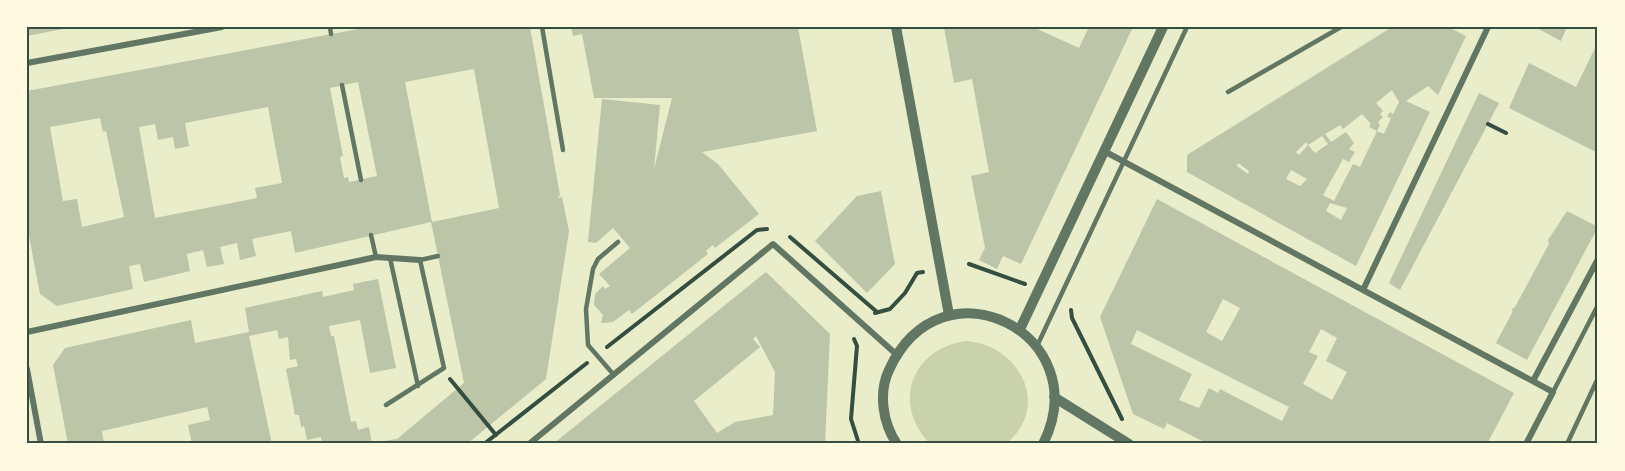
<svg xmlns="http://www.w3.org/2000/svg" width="1625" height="471" font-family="Overpass,sans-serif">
<rect width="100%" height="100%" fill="#e9edc9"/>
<path fill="#cad2ad" d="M 965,341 C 1019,344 1052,406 1006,444 L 930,444 C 892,404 910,350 965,341 Z"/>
<path fill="#bcc5a7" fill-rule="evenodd" d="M 27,27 L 68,27 L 68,28 L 27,36 Z
M 369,27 L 530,27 L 560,195 L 557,198 L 562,197 L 569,231 L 546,379 L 467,444 L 384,444 L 384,441 L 397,439 L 464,383 L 431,222 L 295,253 L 291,231 L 252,239 L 256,256 L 240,260 L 237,243 L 220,247 L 224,264 L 207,267 L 203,250 L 187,254 L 190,271 L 144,282 L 140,264 L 129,266 L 133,289 L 57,306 L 40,294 L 27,225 L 27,91 ZM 474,69 L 499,208 L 432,222 L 405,82 ZM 358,82 L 377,176 L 349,182 L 348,177 L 344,178 L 340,157 L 343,156 L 330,88 ZM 268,107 L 282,183 L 255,188 L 257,198 L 155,218 L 139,127 L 155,124 L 158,140 L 173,137 L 175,149 L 189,146 L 185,123 ZM 100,118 L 103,132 L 106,131 L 124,217 L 82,227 L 77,199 L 63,201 L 50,127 Z
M 571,27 L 798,27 L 817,131 L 702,152 L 718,164 L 759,214 L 715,248 L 713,245 L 706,251 L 708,254 L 632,314 L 629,310 L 613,322 L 605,323 L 601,323 L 603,315 L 594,305 L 595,294 L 603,286 L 605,289 L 610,286 L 599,274 L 630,248 L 613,228 L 596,243 L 588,242 L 602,99 L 660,105 L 654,169 L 672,98 L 594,98 L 582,34 L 573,36 Z
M 944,27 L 1033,27 L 1079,48 L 1089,27 L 1133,27 L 1021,264 L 1003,256 L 997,269 L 979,260 L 985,248 L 971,176 L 989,172 L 972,79 L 954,83 Z
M 1392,27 L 1448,27 L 1466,36 L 1438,95 L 1428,86 L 1406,101 L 1430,112 L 1356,266 L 1187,172 L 1187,155 ZM 1392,90 L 1399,102 L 1393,114 L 1390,112 L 1387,117 L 1391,118 L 1384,134 L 1377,131 L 1360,167 L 1353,164 L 1334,201 L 1323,195 L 1343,159 L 1349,162 L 1355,152 L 1349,149 L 1354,143 L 1346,132 L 1331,142 L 1325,134 L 1340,125 L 1343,129 L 1362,114 L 1371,124 L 1369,127 L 1377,131 L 1380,125 L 1378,122 L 1383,117 L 1380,114 L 1383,111 L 1376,103 ZM 1322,136 L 1328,144 L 1315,153 L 1308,145 ZM 1306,142 L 1308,145 L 1299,155 L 1296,152 ZM 1238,163 L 1249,171 L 1248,174 L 1237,166 ZM 1291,170 L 1307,179 L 1300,186 L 1286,179 ZM 1330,203 L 1347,208 L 1341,220 L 1326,211 Z
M 1535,27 L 1567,27 L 1561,41 Z
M 1598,42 L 1598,153 L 1509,108 L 1529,63 L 1576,87 Z
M 1479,93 L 1499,103 L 1400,290 L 1389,283 Z
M 881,191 L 895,264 L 867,293 L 815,241 L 857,196 Z
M 1157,199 L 1514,393 L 1487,444 L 1208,444 L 1167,423 L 1164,429 L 1133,414 L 1100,317 ZM 1223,299 L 1240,308 L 1222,341 L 1206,332 ZM 1321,329 L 1337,338 L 1326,361 L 1347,372 L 1332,400 L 1303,384 L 1318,356 L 1309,352 ZM 1137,330 L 1289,407 L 1282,421 L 1220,389 L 1218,393 L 1209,388 L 1199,408 L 1179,400 L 1192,374 L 1131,344 Z
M 1567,211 L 1598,227 L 1527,360 L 1496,343 L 1513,311 L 1511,310 L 1515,307 L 1549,244 L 1548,240 Z
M 766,272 L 830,334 L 825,444 L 553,444 ZM 756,336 L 775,372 L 773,415 L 735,422 L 717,433 L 694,401 L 760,347 L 753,339 Z
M 378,279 L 396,368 L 370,373 L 360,320 L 329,326 L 331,336 L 334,336 L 351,422 L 356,421 L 358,430 L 369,427 L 372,444 L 322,444 L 321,437 L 307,440 L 304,426 L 301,427 L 299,415 L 295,415 L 286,369 L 298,366 L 296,359 L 290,360 L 288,337 L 279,339 L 277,330 L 249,336 L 272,444 L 192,444 L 188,425 L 210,420 L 207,407 L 102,431 L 104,444 L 68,444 L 53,365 L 65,348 L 191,320 L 195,343 L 249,332 L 245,308 L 322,291 L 323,297 L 354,290 L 353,284 Z"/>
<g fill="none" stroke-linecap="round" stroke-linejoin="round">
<path stroke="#344e41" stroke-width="4" d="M 1488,124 L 1506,133
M 790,237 L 877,312
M 969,264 L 1025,284
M 1071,310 L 1072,318 L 1122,419
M 875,313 L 890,309 L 905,293 L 917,273 L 923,272
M 854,339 L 857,346 L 851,419 L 859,444
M 607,347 L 757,230 L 767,229
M 450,379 L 496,435
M 484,444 L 587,363"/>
<path stroke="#617663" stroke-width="4.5" d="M 330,27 L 331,34
M 542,27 L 563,150
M 342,85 L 361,180
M 1228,92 L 1341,27
M 371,235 L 376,257
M 390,258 L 418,386
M 1037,346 L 1187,27
M 614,375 L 588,345 L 586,309 L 593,269 L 598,259 L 618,242
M 1553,392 L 1598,305
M 386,405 L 444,368 L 420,260 L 438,256
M 1567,444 L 1598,378"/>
<path stroke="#617663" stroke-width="6" d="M 27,63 L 222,27
M 1104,151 L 1553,392 L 1526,444
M 1363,290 L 1488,27
M 27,332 L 376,257 L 420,260
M 27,369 L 41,444
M 1533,381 L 1598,259
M 529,444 L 773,244 L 896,354"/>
<path stroke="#617663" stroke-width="10" d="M 896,27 L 949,315
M 1020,329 L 1163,27
M 1054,397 L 1129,444
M 897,444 C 883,424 878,393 889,370 C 942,254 1098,335 1043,444"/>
</g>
<rect width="1625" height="471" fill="none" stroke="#fefae0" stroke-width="57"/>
<rect x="28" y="28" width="1568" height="414" fill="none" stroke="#344e41" stroke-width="2"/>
</svg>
